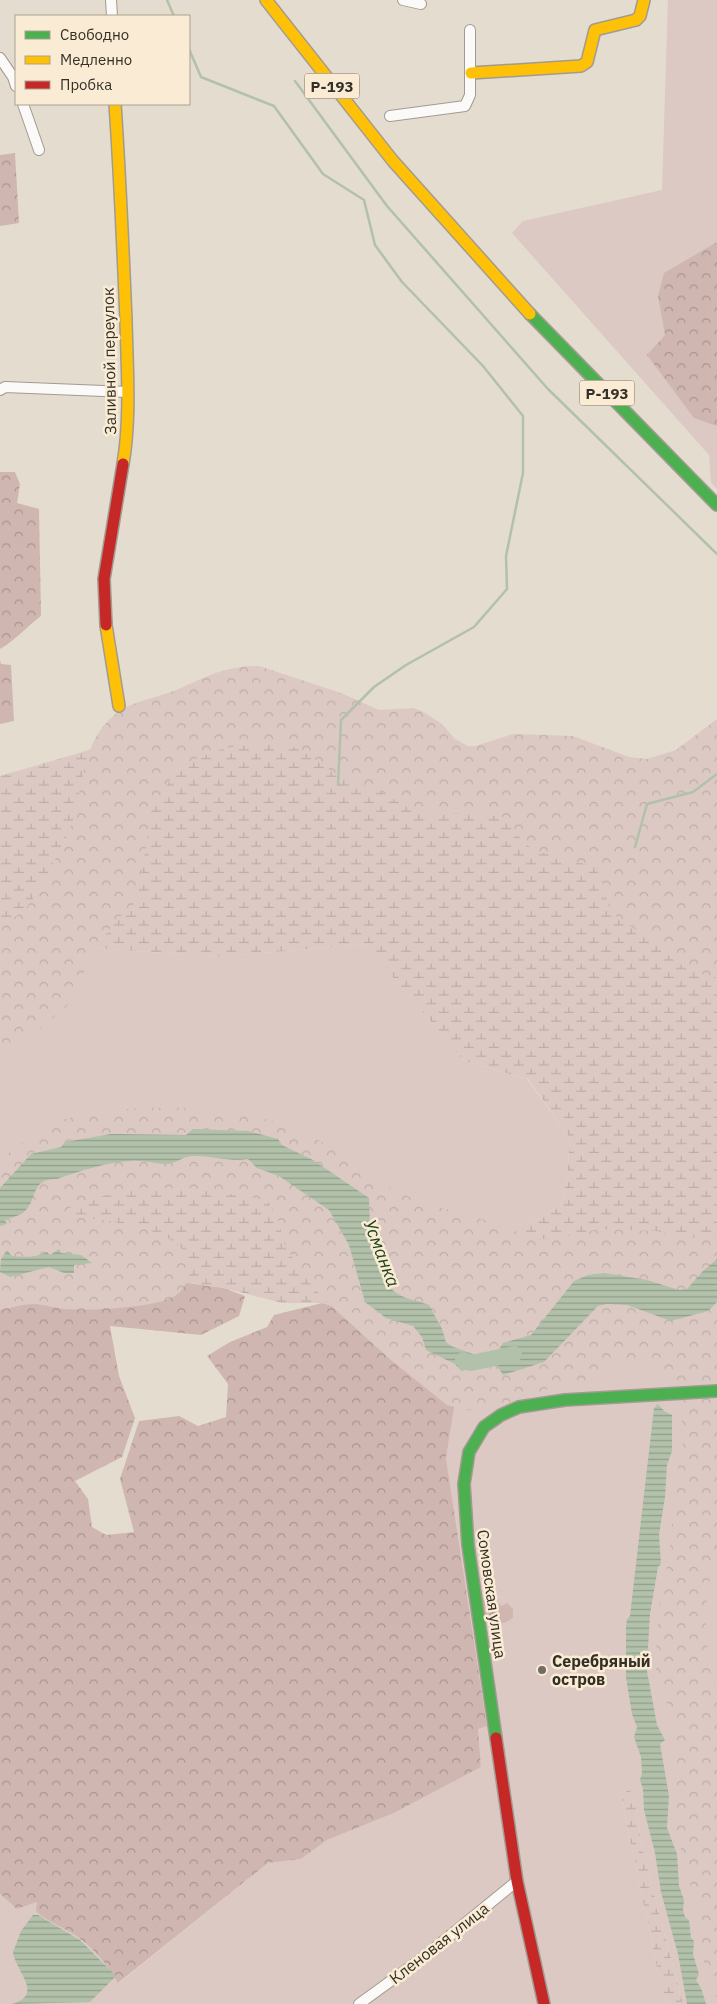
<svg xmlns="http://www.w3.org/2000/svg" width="717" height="2004" font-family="'IBM Plex Sans',sans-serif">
<defs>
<pattern id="forest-crowns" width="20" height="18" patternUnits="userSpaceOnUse" patternTransform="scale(1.25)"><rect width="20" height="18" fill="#d0b6b0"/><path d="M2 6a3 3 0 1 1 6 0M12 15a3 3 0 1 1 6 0" fill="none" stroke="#aa948f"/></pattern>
<pattern id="wetland-marsh" width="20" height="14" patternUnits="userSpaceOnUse" patternTransform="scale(1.25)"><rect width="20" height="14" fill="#dcc9c3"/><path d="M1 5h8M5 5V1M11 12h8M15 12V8" fill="none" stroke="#bdada8"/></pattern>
<pattern id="park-crowns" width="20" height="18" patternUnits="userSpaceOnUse" patternTransform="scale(1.25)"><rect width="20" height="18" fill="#dcc9c3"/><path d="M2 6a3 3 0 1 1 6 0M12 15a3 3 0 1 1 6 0" fill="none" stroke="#bdada8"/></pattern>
<pattern id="water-rules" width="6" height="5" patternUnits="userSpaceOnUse" patternTransform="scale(1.25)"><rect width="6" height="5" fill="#b2c1aa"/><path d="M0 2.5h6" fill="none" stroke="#929d8a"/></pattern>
</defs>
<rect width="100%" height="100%" fill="#e4dccf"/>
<path fill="#dcc9c3" d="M 668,0 L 717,0 L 717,489 L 711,482 L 709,455 L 512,233 L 523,221 L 662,190 Z
M 365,944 L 464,1061 L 527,1079 L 570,1138 L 567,1177 L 561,1206 L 533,1222 L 450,1238 L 0,1160 L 0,1024 L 84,947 L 216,957 Z
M 717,1343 L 717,2004 L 683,2004 L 643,1851 L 636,1808 L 630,1790 L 620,1792 L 659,1977 L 667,2004 L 0,2004 L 0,1894 L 17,1909 L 37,1902 L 45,1920 L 69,1931 L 95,1951 L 109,1966 L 119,1983 L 268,1863 L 301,1859 L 327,1840 L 394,1813 L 481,1767 L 478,1729 L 487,1725 L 446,1458 L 458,1383 Z"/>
<path fill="url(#forest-crowns)" d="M 15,153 L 19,223 L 0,226 L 0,155 Z
M 717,242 L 717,426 L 694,418 L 647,355 L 665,335 L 658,296 L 664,273 Z
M 0,472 L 15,472 L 20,484 L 17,503 L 39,509 L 41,616 C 26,627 16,640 0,649 Z
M 0,660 L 1,664 L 11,665 L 14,721 L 0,724 Z
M 159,1279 L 224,1288 L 245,1296 L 239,1316 L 201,1335 L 110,1326 L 119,1376 L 135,1418 L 122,1457 L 75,1481 L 88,1499 L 92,1527 L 106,1535 L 134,1532 L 120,1479 L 139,1421 L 179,1416 L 198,1426 L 226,1417 L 228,1384 L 207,1356 L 230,1342 L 267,1327 L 274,1315 L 322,1303 L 393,1324 L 458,1383 L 446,1458 L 487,1726 L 478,1729 L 481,1767 L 394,1813 L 327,1840 L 301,1859 L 268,1863 L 118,1983 C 106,1962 91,1945 70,1932 C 58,1925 46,1921 36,1911 L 37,1902 L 17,1909 L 0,1894 L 0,1295 Z
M 489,1595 L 502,1606 L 507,1603 L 513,1609 L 513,1618 L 504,1623 C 484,1619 485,1619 483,1599 Z"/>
<path fill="url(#wetland-marsh)" d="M 220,712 L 395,742 L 466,768 L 555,774 L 663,789 L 717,751 L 717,1343 L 644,1331 L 587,1340 L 547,1370 L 497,1382 L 458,1383 L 393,1324 L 322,1303 L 282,1303 L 224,1288 L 154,1278 L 51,1277 L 0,1295 L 0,1272 L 10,1277 L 49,1267 L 64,1273 L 74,1273 L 73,1265 L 91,1262 L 81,1255 L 61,1253 L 58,1250 L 50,1255 L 47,1252 C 36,1258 24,1257 12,1256 L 7,1251 L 1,1259 L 0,1266 L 0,1226 L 6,1224 L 5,1220 L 24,1212 L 42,1182 L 119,1162 C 135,1160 151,1164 167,1164 C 176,1163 184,1156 193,1156 C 208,1157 236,1161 248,1159 L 257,1168 L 279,1176 L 329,1210 L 349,1245 L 365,1302 L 386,1318 L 413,1326 L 422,1337 L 426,1350 L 455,1364 L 461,1371 L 480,1367 L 484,1358 L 451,1346 L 446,1342 L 442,1329 L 429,1305 C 414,1299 397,1298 388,1284 L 376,1234 L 370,1224 L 369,1198 L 313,1160 L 282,1145 L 278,1139 L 248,1131 L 193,1129 L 186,1135 L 111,1134 L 65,1142 L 61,1147 L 31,1154 L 0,1188 L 0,1160 L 33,1146 L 116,1131 L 197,1125 L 252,1127 L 295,1143 L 373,1196 L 450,1238 L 533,1222 L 561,1206 L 567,1177 L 570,1138 L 528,1079 L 464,1061 L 365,944 L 216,957 L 84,947 L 0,1024 L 0,776 Z
M 630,1790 L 636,1808 L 643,1851 L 683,2004 L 667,2004 L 659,1977 L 620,1792 Z"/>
<path fill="url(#park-crowns)" d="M 259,666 L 341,693 L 379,710 L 413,708 L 422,711 L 442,724 L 455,739 L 468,746 L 475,746 L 513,734 L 573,736 L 629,757 L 647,759 L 676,750 L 717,719 L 717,978 L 694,972 L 675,961 L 655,943 L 616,916 L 607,902 L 602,881 L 595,867 L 533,850 L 519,837 L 506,818 L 481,813 L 435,814 L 407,807 L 378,790 L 337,775 L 299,748 L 264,743 L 225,748 L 179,765 L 149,815 L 148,834 L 137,900 L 127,912 L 118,918 L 93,952 L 74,996 L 66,1007 L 31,1037 L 18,1042 L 0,1043 L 0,923 C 11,920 18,916 26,908 C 36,899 69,835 73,821 C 83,785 82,746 110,719 C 130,700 152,700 176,690 C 210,676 220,667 259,666 Z
M 185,1108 L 229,1112 L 279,1122 L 320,1141 L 392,1189 L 423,1203 L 503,1225 L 533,1240 L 563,1237 L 599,1229 L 657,1231 L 687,1239 L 717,1233 L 717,1554 C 701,1598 703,1646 717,1690 L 717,2000 L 698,1944 L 701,1909 L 686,1876 L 674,1813 L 676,1732 L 655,1665 L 660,1598 L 670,1552 L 674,1490 L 684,1437 L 680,1407 L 670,1373 L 654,1361 L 624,1361 L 611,1366 L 594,1381 L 564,1380 L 544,1391 L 485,1411 L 465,1410 L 447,1405 L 392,1361 L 328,1303 L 312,1286 L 299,1269 L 285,1245 L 278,1220 L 267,1200 L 189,1188 L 136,1188 L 80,1202 L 68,1209 L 73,1217 C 102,1219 152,1226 176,1243 C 185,1250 192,1262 189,1273 C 187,1284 183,1291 173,1297 C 154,1308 86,1311 64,1309 C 54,1308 43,1304 34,1304 C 23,1304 11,1308 0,1310 L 0,1159 C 21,1145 42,1127 66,1119 C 100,1108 149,1107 185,1108 Z"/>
<path fill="url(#water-rules)" d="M 193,1129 L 248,1131 L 278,1139 L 282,1145 L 313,1160 L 369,1198 L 370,1224 L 376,1234 L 388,1284 C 397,1299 414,1299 429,1305 L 442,1329 L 446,1342 L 451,1346 L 484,1358 L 480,1367 L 461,1371 L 455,1364 L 426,1350 L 422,1337 L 413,1326 L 386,1318 L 365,1302 L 349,1245 L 329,1210 L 279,1176 L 257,1168 L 248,1159 C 231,1162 209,1155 191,1156 C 182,1157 175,1164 166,1164 C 154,1164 143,1160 131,1161 C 107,1162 80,1171 57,1179 C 30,1178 38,1200 24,1212 C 19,1216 10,1218 5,1220 L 7,1224 L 0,1226 L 0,1188 L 31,1154 L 61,1147 L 65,1142 L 111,1134 L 186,1135 Z
M 59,1249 L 61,1253 L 81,1255 L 92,1263 L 74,1265 L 74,1273 L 64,1273 L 49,1267 L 10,1277 L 0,1272 L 1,1259 L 7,1250 L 12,1256 C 24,1257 36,1258 47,1252 L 50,1255 Z
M 717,1259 L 717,1302 L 708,1311 L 671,1321 L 627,1305 L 607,1304 L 598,1306 L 544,1362 L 503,1375 L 496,1364 L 491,1361 L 503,1343 L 531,1335 L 574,1281 L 588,1275 L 604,1273 L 647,1280 L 679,1290 L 687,1289 L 702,1272 Z
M 658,1404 L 664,1411 L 672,1415 L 672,1451 L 667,1465 L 665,1497 L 659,1535 L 661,1564 L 658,1567 L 650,1614 L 648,1647 L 650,1661 L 647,1671 L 657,1725 L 665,1740 L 660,1744 L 669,1796 L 667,1828 L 677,1854 L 679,1886 L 684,1900 L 683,1910 L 685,1917 L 689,1920 L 691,1938 L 694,1941 L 693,1954 L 699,1974 L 696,1980 L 701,1988 L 706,2004 L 687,2004 L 678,1954 L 661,1892 L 655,1853 L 644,1810 L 643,1789 L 640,1780 L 642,1773 L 641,1757 L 634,1737 L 637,1727 L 632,1714 L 626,1678 L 626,1627 L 627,1619 L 630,1616 L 654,1408 Z
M 33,1915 L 38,1915 L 80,1940 L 116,1976 L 90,2002 L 12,2004 C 45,1994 15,1971 13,1952 L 21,1931 Z"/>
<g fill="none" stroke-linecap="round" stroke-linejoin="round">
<path stroke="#b2c1aa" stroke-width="2.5" d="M 167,0 L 174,16
M 189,49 L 201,77 L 274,106 L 323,174 L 364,200 L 375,245 L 402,282 L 483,366 L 523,416 L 523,473 L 506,556 L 507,589 L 474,627 L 406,665 L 374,687 L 341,720 L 338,785
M 295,81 L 387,206 L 548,389 L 717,554
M 635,847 L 647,804 L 693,792 L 717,774"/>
<path stroke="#b2c1aa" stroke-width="16" d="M 463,1360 L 471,1363 L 514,1354"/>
<g stroke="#a19b91" stroke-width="12">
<path id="street" d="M 111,0 L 112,16
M 403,0 L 421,4
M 0,58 L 13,77 L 16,86
M 23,104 L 39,150
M 390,116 L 465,106 L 470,95 L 470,30
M 0,390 L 5,387 L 128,392
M 359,2004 L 425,1956 L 517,1881"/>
</g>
<g stroke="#a19b91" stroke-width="14">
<path id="fast" d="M 530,314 L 717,505
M 496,1738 L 468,1545 L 464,1484 L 469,1452 L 484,1427 L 501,1415 L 519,1407 L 565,1400 L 717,1391"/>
</g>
<g stroke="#a19b91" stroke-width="14">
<path id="slow" d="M 266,0 L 393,161 L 530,314
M 471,73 L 581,66 L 587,62 L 595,30 L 636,20 L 640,16 L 644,0
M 115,104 C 120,176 123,248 126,320 C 127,368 131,417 123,464
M 106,625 L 119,706"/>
</g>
<g stroke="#a19b91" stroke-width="14">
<path id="jam" d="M 106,625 L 104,579 L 123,464
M 496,1738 L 517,1881 L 544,2004"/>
</g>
<use href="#street" stroke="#fbfaf8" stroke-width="10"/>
<use href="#fast" stroke="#4caf50" stroke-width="11"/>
<use href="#slow" stroke="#ffc107" stroke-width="11"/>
<use href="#jam" stroke="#c62828" stroke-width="11"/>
</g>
<circle fill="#726c62" stroke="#faecd4" stroke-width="2" cx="542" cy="1670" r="5"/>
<g text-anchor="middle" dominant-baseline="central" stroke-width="5" stroke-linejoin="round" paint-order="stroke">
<g fill="#faecd4" stroke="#70685b" stroke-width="1">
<rect x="304.5" y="73.5" width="55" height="25" rx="4"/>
<rect x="579.5" y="380.5" width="55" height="25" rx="4"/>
</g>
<g font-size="15" font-weight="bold" fill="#353027">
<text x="332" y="86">Р-193</text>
<text x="607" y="393">Р-193</text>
</g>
<g font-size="16" fill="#353027" stroke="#faecd4">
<text transform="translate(109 361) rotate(-91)">Заливной переулок</text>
<text transform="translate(492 1594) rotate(82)">Сомовская улица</text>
<text transform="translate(439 1943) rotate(-38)">Кленовая улица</text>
</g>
<g font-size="16" font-weight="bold" fill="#353027" stroke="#faecd4" text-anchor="start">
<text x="552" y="1661">Серебряный<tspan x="552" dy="18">остров</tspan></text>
</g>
<g font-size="18" font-style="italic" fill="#1e451d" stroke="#faecd4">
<text transform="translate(382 1253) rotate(69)">Усманка</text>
</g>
</g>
<rect x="15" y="15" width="175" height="90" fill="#faecd4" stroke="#aba18f"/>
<rect x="25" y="31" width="25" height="8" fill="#4caf50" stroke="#aba18f"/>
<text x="60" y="40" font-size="15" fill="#353027">Свободно</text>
<rect x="25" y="56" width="25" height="8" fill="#ffc107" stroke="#aba18f"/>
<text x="60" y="65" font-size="15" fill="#353027">Медленно</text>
<rect x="25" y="81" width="25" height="8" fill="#c62828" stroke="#aba18f"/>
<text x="60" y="90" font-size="15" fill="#353027">Пробка</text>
</svg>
